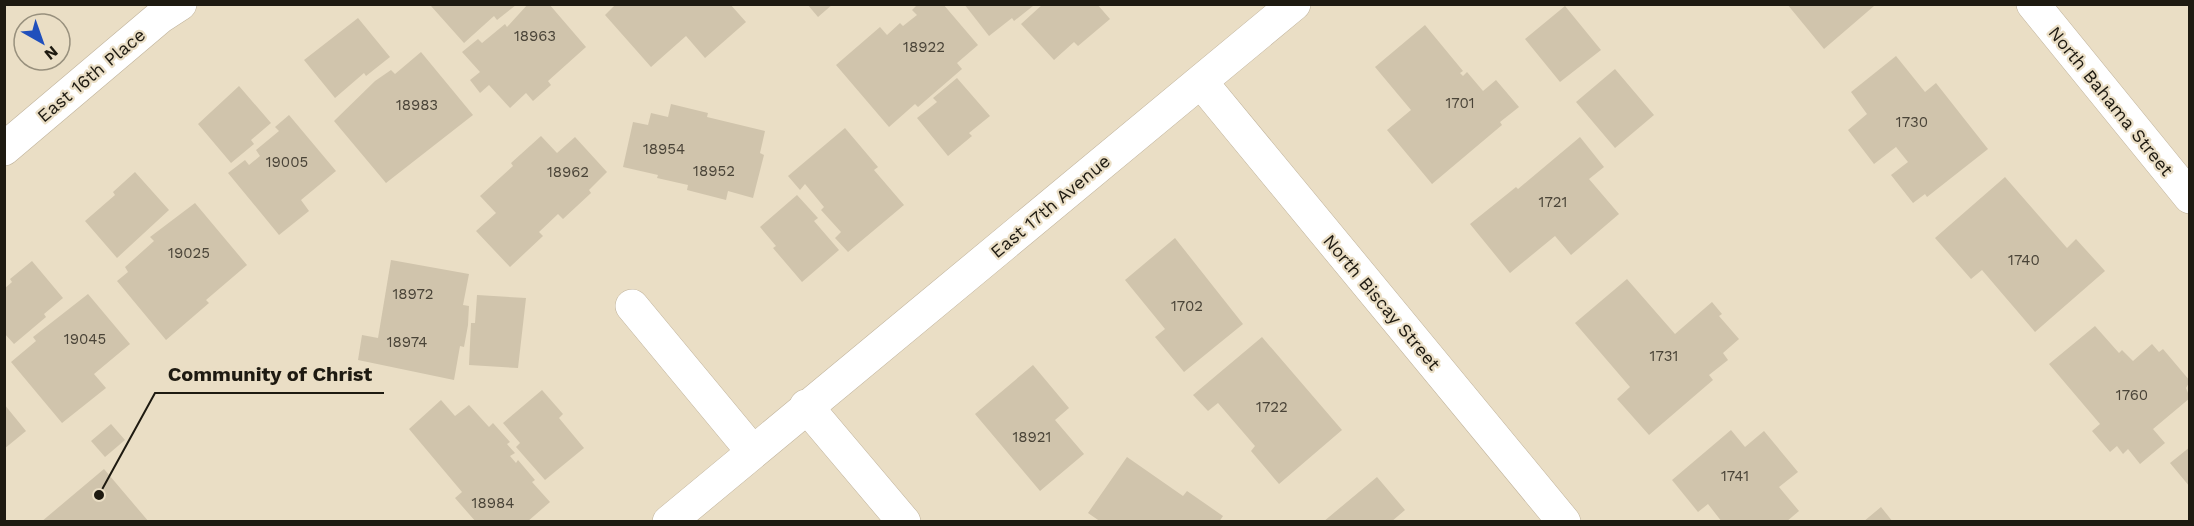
<svg xmlns="http://www.w3.org/2000/svg" width="2194" height="526" font-family="'Work Sans',sans-serif">
<rect width="100%" height="100%" fill="#eadec5"/>
<path fill="#d0c4ac" d="M 528,4 L 549,4 L 586,47 L 548,81 L 551,85 L 533,101 L 526,93 L 510,108 L 489,85 L 480,93 L 470,80 L 480,72 L 462,52 L 478,39 L 482,43 L 505,24 L 507,27 Z
M 616,4 L 730,4 L 746,22 L 705,58 L 686,36 L 651,67 L 605,15 Z
M 807,4 L 833,4 L 818,17 Z
M 918,4 L 943,4 L 978,45 L 957,63 L 962,69 L 918,107 L 915,104 L 889,127 L 836,65 L 880,27 L 887,35 L 900,23 L 903,26 L 917,15 L 912,10 Z
M 964,4 L 1032,4 L 1033,6 L 1014,21 L 1012,18 L 989,36 Z
M 1043,4 L 1097,4 L 1110,19 L 1078,46 L 1074,42 L 1054,60 L 1021,24 Z
M 1787,4 L 1873,4 L 1874,6 L 1824,49 Z
M 433,5 L 516,5 L 497,20 L 494,16 L 464,43 L 431,6 Z
M 1565,6 L 1601,50 L 1560,82 L 1525,39 Z
M 358,18 L 390,57 L 366,76 L 364,73 L 335,98 L 304,60 Z
M 1425,25 L 1463,71 L 1460,73 L 1463,76 L 1467,72 L 1483,91 L 1496,80 L 1519,107 L 1500,122 L 1502,125 L 1432,184 L 1387,130 L 1411,110 L 1375,67 Z
M 421,52 L 473,115 L 386,183 L 334,121 L 375,81 L 391,70 L 395,74 Z
M 1896,56 L 1925,92 L 1936,83 L 1988,149 L 1927,197 L 1925,194 L 1913,203 L 1891,175 L 1908,162 L 1896,147 L 1874,164 L 1848,130 L 1867,114 L 1851,92 Z
M 1615,69 L 1654,115 L 1615,148 L 1576,102 Z
M 957,78 L 990,116 L 969,133 L 972,136 L 948,156 L 917,118 L 937,102 L 933,98 Z
M 239,86 L 271,123 L 251,140 L 254,144 L 231,163 L 198,124 Z
M 671,104 L 708,113 L 707,117 L 765,131 L 760,153 L 764,155 L 753,198 L 728,191 L 726,200 L 687,190 L 688,185 L 657,178 L 658,175 L 623,167 L 633,122 L 648,125 L 651,113 L 668,117 Z
M 289,115 L 336,171 L 301,200 L 309,211 L 279,235 L 228,173 L 245,160 L 249,165 L 260,156 L 256,150 L 279,131 L 275,127 Z
M 845,128 L 878,167 L 874,170 L 904,205 L 848,252 L 835,238 L 841,232 L 821,210 L 824,207 L 805,184 L 800,190 L 788,176 Z
M 541,136 L 557,153 L 575,137 L 607,172 L 589,190 L 591,193 L 563,219 L 558,214 L 539,232 L 543,236 L 510,267 L 476,231 L 496,213 L 480,196 L 513,166 L 511,163 Z
M 1580,137 L 1604,167 L 1589,179 L 1619,214 L 1571,255 L 1555,236 L 1510,273 L 1470,224 L 1516,187 L 1518,189 Z
M 135,172 L 169,210 L 117,258 L 85,221 L 115,195 L 113,192 Z
M 2005,177 L 2067,248 L 2076,239 L 2105,271 L 2035,332 L 1982,270 L 1971,279 L 1935,238 Z
M 797,195 L 818,218 L 814,221 L 839,250 L 802,282 L 773,248 L 776,246 L 760,227 Z
M 195,203 L 247,265 L 206,300 L 209,303 L 166,340 L 117,281 L 128,272 L 125,267 L 154,241 L 150,237 Z
M 1175,238 L 1243,324 L 1184,372 L 1155,337 L 1165,329 L 1125,280 Z
M 391,260 L 469,274 L 463,305 L 469,306 L 468,325 L 464,347 L 460,346 L 454,380 L 358,360 L 362,335 L 378,338 Z
M 32,261 L 63,298 L 44,314 L 46,317 L 14,344 L 4,333 L 4,289 L 12,282 L 10,279 Z
M 1627,279 L 1675,334 L 1712,302 L 1722,314 L 1719,316 L 1739,339 L 1723,353 L 1728,360 L 1709,375 L 1713,380 L 1649,435 L 1617,399 L 1630,387 L 1575,323 Z
M 88,294 L 130,344 L 94,374 L 106,388 L 62,423 L 11,362 L 36,341 L 33,337 Z
M 477,295 L 526,298 L 518,368 L 469,365 L 471,323 L 475,323 Z
M 2095,326 L 2119,353 L 2122,350 L 2133,361 L 2152,344 L 2159,352 L 2163,349 L 2190,381 L 2186,388 L 2190,398 L 2153,429 L 2165,443 L 2140,464 L 2128,449 L 2123,454 L 2117,446 L 2110,452 L 2092,431 L 2100,424 L 2049,364 Z
M 1262,337 L 1342,430 L 1279,484 L 1251,451 L 1255,446 L 1218,403 L 1208,411 L 1193,395 Z
M 1033,365 L 1069,408 L 1055,420 L 1084,454 L 1040,491 L 975,414 Z
M 542,390 L 563,414 L 559,418 L 584,448 L 545,480 L 516,447 L 520,443 L 503,423 Z
M 441,400 L 455,416 L 469,405 L 489,427 L 493,423 L 510,442 L 507,444 L 515,453 L 510,456 L 516,463 L 518,460 L 535,480 L 532,482 L 550,502 L 527,522 L 476,522 L 455,498 L 462,492 L 409,429 Z
M 4,404 L 26,431 L 4,449 Z
M 111,424 L 125,440 L 105,457 L 91,441 Z
M 1731,430 L 1745,447 L 1764,431 L 1798,472 L 1779,487 L 1799,511 L 1786,522 L 1722,522 L 1708,504 L 1698,512 L 1672,480 Z
M 2190,447 L 2190,487 L 2170,463 Z
M 1127,457 L 1183,496 L 1187,491 L 1223,516 L 1219,522 L 1101,522 L 1088,513 Z
M 104,469 L 149,522 L 41,522 Z
M 1377,477 L 1405,510 L 1391,522 L 1323,522 Z
M 1881,507 L 1893,522 L 1863,522 Z"/>
<g fill="none" stroke-linecap="round" stroke-linejoin="round">
<g stroke="#c0b39c" stroke-width="34">
<path id="street" d="M 2033,4 L 2190,197
M 1201,82 L 1564,522
M 4,149 L 160,17 L 180,4
M 632,306 L 753,452
M 806,406 L 904,522
M 669,522 L 1294,4"/>
</g>
<use href="#street" stroke="#fff" stroke-width="33"/>
</g>
<g text-anchor="middle" dominant-baseline="central" stroke-width="4.5" stroke-linejoin="round" paint-order="stroke">
<g font-size="15" fill="#4a4438">
<text x="535" y="36">18963</text>
<text x="924" y="47">18922</text>
<text x="1460" y="103">1701</text>
<text x="417" y="105">18983</text>
<text x="1912" y="122">1730</text>
<text x="664" y="149">18954</text>
<text x="287" y="162">19005</text>
<text x="714" y="171">18952</text>
<text x="568" y="172">18962</text>
<text x="1553" y="202">1721</text>
<text x="189" y="253">19025</text>
<text x="2024" y="260">1740</text>
<text x="413" y="294">18972</text>
<text x="1187" y="306">1702</text>
<text x="85" y="339">19045</text>
<text x="407" y="342">18974</text>
<text x="1664" y="356">1731</text>
<text x="2132" y="395">1760</text>
<text x="1272" y="407">1722</text>
<text x="1032" y="437">18921</text>
<text x="1735" y="476">1741</text>
<text x="493" y="503">18984</text>
</g>
<g font-size="18" fill="#1e1a11" stroke="#eadec5">
<text transform="translate(91 75) rotate(-40)">East 16th Place</text>
<text transform="translate(2111 101) rotate(51)">North Bahama Street</text>
<text transform="translate(1050 206) rotate(-40)">East 17th Avenue</text>
<text transform="translate(1382 302) rotate(50)">North Biscay Street</text>
</g>
</g>
<path fill="none" stroke="#1e1a11" stroke-width="2" d="M99 495L155 393H384"/>
<circle fill="#1e1a11" stroke="#eadec5" stroke-width="2" cx="99" cy="495" r="6"/>
<g font-size="20" text-anchor="middle" font-weight="bold" fill="#1e1a11" stroke="#eadec5" stroke-width="4.5" stroke-linejoin="round" paint-order="stroke">
<text x="270" y="381">Community of Christ</text>
</g>
<rect width="2194" height="526" fill="none" stroke="#1e1a11" stroke-width="12"/>
<g transform="translate(42 42) rotate(140)"><circle r="28" fill="#eadec5" stroke="#98907d" stroke-width="1.5"/>
<path d="M0-4.5L10 22L0 15L-10 22Z" fill="#204fbc"/>
<text y="-9" font-size="16" font-weight="bold" text-anchor="middle" fill="#1e1a11">N</text>
</g>
</svg>
